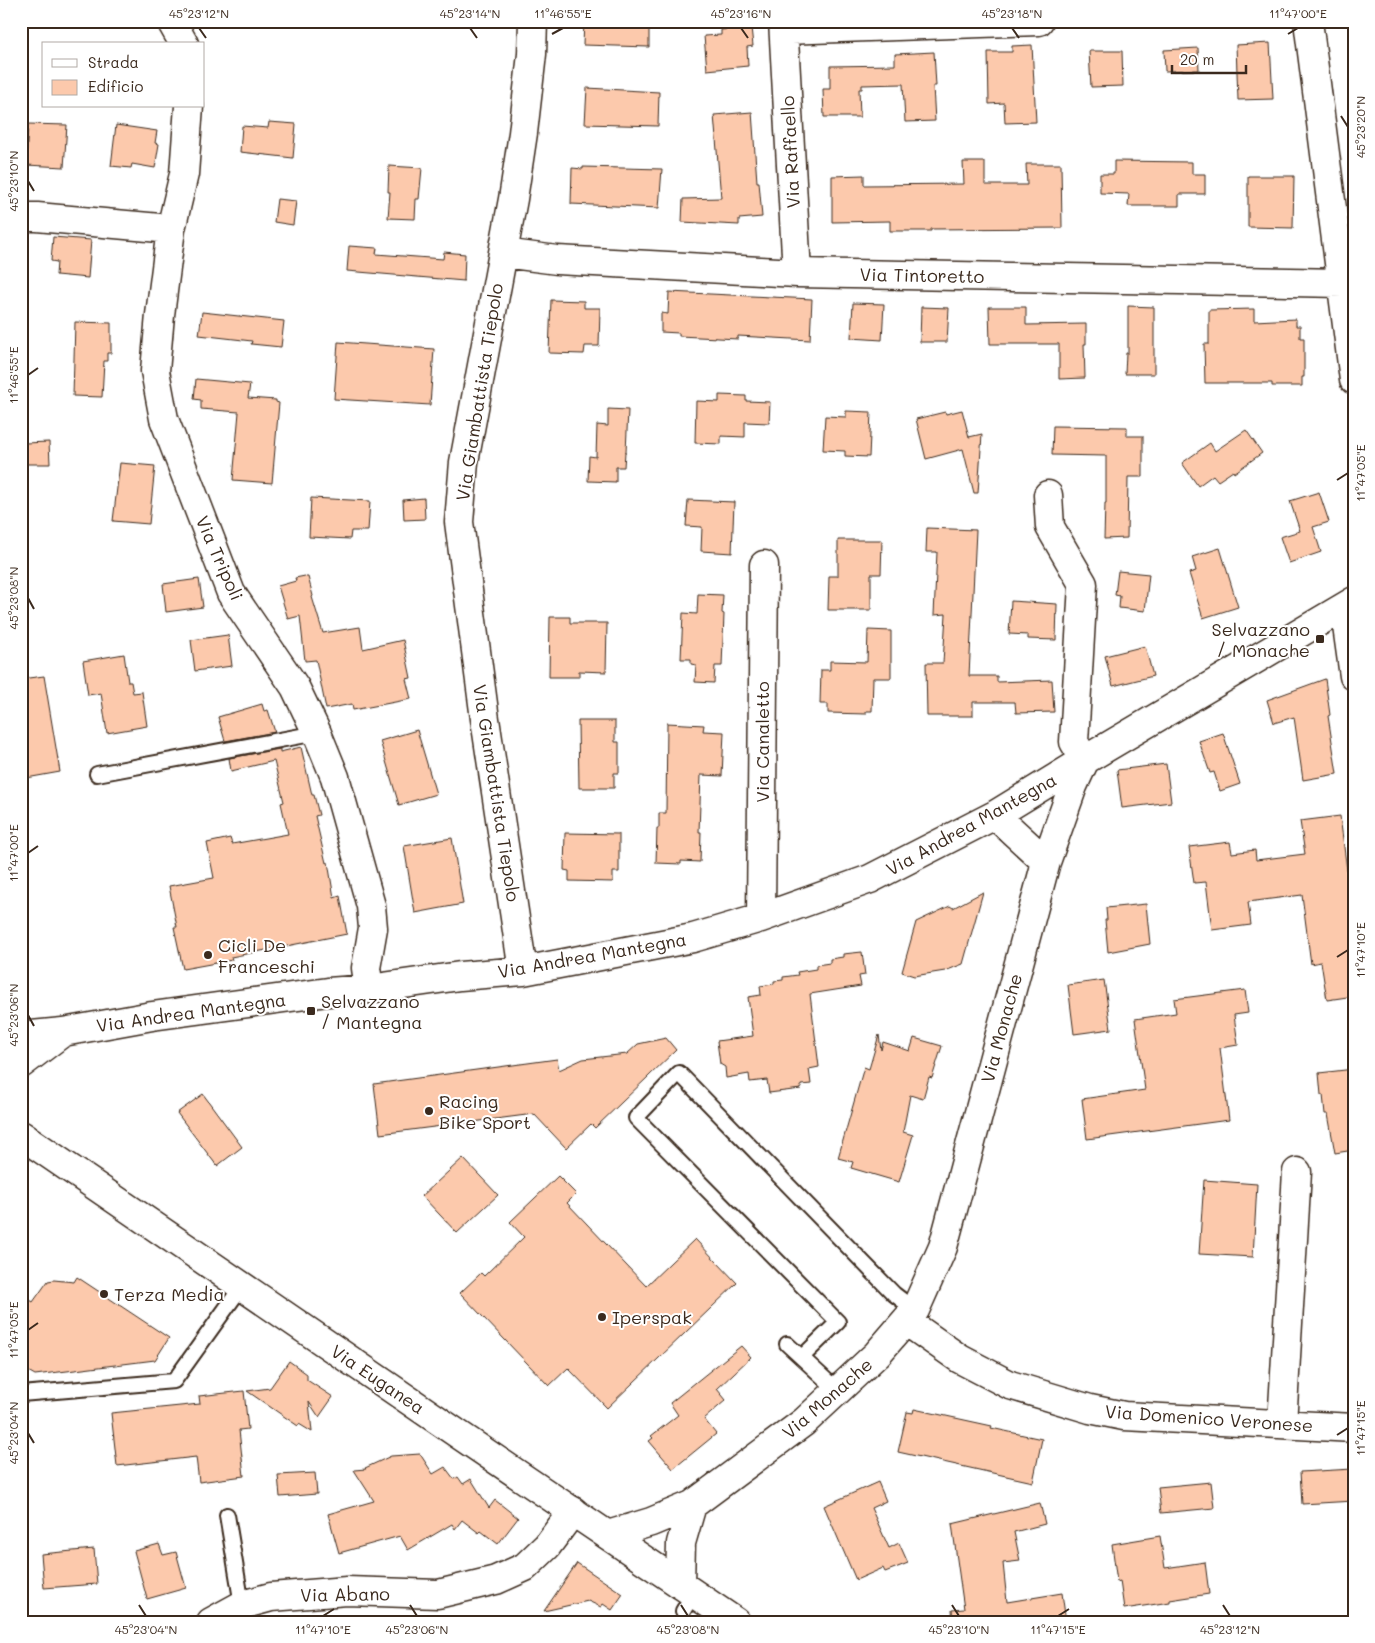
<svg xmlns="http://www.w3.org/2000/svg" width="1375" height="1643" font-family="Mali,sans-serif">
<rect width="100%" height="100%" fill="#fff"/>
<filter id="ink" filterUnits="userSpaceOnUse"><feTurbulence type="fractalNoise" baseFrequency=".02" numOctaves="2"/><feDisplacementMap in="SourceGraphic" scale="10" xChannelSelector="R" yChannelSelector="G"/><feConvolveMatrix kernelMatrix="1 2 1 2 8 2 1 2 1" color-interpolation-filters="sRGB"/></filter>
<g filter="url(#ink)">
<path fill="#fcc9ac" stroke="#3b2a1e" d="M 584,21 L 649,21 L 649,47 L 583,45 Z
M 751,27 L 753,46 L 747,47 L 748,66 L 707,70 L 704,36 L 721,35 L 721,30 Z
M 1270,43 L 1273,99 L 1238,100 L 1236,45 Z
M 1032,45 L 1036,122 L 1005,123 L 1004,103 L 989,104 L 988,52 L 1012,52 L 1012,46 Z
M 1198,48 L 1199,70 L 1165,71 L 1164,50 Z
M 1089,51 L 1122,51 L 1123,86 L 1091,87 Z
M 934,52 L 936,86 L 933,86 L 935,121 L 905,122 L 903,84 L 862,85 L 862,89 L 859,89 L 860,117 L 824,117 L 823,89 L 830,89 L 830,66 L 895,65 L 895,54 Z
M 587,88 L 659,92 L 658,126 L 585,124 Z
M 752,112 L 757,182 L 759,182 L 762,217 L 739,219 L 739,225 L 682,222 L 683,199 L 721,198 L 714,115 Z
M 269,122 L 296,124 L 293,158 L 240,152 L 242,126 L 268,128 Z
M 28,124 L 67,125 L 64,167 L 26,165 Z
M 116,125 L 157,131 L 155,143 L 159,144 L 155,168 L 132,164 L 131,168 L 111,166 Z
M 1114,161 L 1192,162 L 1192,174 L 1205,174 L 1205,194 L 1179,194 L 1179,206 L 1128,206 L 1129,194 L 1100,193 L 1100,174 L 1114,174 Z
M 963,162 L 985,162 L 985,185 L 1027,185 L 1026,164 L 1061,164 L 1062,228 L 931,229 L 931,231 L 890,231 L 890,221 L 832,222 L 832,176 L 864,175 L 864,185 L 964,184 Z
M 389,166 L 422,168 L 419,199 L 416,199 L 415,219 L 388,218 L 390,192 L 388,192 Z
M 583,167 L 662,169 L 659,208 L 571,204 L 572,168 L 583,169 Z
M 1248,176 L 1294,176 L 1293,228 L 1248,227 Z
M 277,199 L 296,201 L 293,225 L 274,222 Z
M 53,237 L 91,240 L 88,278 L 56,275 L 57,262 L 51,261 Z
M 349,246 L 377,248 L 376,254 L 443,259 L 444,252 L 465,254 L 464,281 L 347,271 Z
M 669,292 L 812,299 L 810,340 L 738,336 L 738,339 L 679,336 L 679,333 L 661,332 L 661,313 L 668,314 Z
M 551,300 L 584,301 L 584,308 L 600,308 L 599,346 L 585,346 L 584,354 L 549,353 Z
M 853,303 L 884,304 L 882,340 L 851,338 Z
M 1128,306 L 1154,307 L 1154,374 L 1125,374 L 1126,353 L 1128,353 Z
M 921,307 L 949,308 L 947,342 L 920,342 Z
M 989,307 L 1026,307 L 1026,325 L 1086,324 L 1086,344 L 1084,344 L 1085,378 L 1059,379 L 1059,344 L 990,344 Z
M 1254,309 L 1254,321 L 1296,319 L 1296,326 L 1300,326 L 1300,338 L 1304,338 L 1304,377 L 1302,377 L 1302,386 L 1272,386 L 1272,383 L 1205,383 L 1204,344 L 1209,344 L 1209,310 Z
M 202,312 L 284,321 L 281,347 L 251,344 L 252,341 L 199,335 Z
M 75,322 L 111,323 L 111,353 L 107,353 L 107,361 L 104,361 L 102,397 L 73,396 Z
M 338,342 L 434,349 L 430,405 L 334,399 Z
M 196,379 L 250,384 L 248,398 L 276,400 L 276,402 L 279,403 L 272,483 L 233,480 L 239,412 L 201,409 L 201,400 L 194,399 Z
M 719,395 L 746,396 L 746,401 L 770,402 L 769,423 L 745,422 L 745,437 L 721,436 L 721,444 L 695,443 L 696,401 L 719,402 Z
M 608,409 L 628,410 L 626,452 L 625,452 L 624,467 L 616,467 L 616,482 L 588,481 L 589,456 L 596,457 L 597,425 L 608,426 Z
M 962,410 L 969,437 L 982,434 L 978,493 L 974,493 L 963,449 L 926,459 L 916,419 L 945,412 L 946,414 Z
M 846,411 L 871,412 L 869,457 L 845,456 L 845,451 L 823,450 L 825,416 L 846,417 Z
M 1053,426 L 1127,427 L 1127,436 L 1143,436 L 1143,477 L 1128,477 L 1127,538 L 1104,539 L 1105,503 L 1106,503 L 1106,456 L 1052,455 Z
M 1246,430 L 1262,453 L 1234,473 L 1233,471 L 1218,481 L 1213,475 L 1198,486 L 1182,463 L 1210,443 L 1215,451 Z
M 49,442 L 50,464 L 24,464 L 25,443 Z
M 120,463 L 155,466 L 149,524 L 113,521 Z
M 1319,492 L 1329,522 L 1313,527 L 1321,552 L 1289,563 L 1280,537 L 1300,531 L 1290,501 Z
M 311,498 L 370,501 L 368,531 L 351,531 L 350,539 L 309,537 Z
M 424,498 L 425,519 L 404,520 L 403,500 Z
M 688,500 L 734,502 L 732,553 L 701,551 L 702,527 L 686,526 Z
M 927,528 L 976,530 L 969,676 L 997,676 L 997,682 L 1052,680 L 1054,712 L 1016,713 L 1015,702 L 973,702 L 973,716 L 927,716 L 926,663 L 943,663 L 946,614 L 934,615 L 937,552 L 926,552 Z
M 838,540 L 882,540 L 881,574 L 871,574 L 871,610 L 828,610 L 829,576 L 838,576 Z
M 1220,548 L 1238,607 L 1203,618 L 1189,573 L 1196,571 L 1192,557 Z
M 1118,571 L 1149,574 L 1145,611 L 1119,608 L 1120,596 L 1115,595 Z
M 305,576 L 306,577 L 308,577 L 313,596 L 312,597 L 323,633 L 360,627 L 363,649 L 403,640 L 411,678 L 406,679 L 411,699 L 353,710 L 352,704 L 326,709 L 316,660 L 305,661 L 300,616 L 288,619 L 278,586 L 296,581 L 295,578 Z
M 199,579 L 203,607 L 166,612 L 163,584 Z
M 698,594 L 723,595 L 722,613 L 724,614 L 722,666 L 715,666 L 714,683 L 695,682 L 696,665 L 691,664 L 691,659 L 681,659 L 683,613 L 697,614 Z
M 1011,601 L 1057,604 L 1056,640 L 1028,639 L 1028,635 L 1009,634 Z
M 550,617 L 570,617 L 570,623 L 607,623 L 606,672 L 579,671 L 579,677 L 549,677 Z
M 868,630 L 891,631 L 891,678 L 873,678 L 872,711 L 866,711 L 866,714 L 828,713 L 828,704 L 820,704 L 821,670 L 830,670 L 830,661 L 867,662 Z
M 228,635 L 232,666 L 195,671 L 191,640 Z
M 1145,646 L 1153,676 L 1113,686 L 1105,656 Z
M 124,654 L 128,682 L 131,682 L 133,693 L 142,692 L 147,726 L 107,733 L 101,693 L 88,695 L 83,661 Z
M 44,676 L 60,772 L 21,779 L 21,679 Z
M 1325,679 L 1330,715 L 1328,716 L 1337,774 L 1303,780 L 1294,717 L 1274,723 L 1267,700 Z
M 262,704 L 264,711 L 268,710 L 275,732 L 225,741 L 218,717 Z
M 578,721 L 615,721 L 615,742 L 619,742 L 619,773 L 614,773 L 614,788 L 579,788 Z
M 667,723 L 704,725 L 703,731 L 724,732 L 722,776 L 701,775 L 699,832 L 701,832 L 700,862 L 681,861 L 681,864 L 656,863 L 657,828 L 659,828 L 659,813 L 666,813 Z
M 417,730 L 436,794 L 399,805 L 380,741 Z
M 1223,733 L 1240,784 L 1220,791 L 1214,772 L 1210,773 L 1199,741 Z
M 301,747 L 312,795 L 314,795 L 319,815 L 315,816 L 326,863 L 328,862 L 334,898 L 340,896 L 347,934 L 231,957 L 232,960 L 183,969 L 174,927 L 177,927 L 169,886 L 214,878 L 207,843 L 230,838 L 232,844 L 288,834 L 281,803 L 284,802 L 274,761 L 231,771 L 229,758 L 280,749 L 280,752 Z
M 1166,764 L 1171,802 L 1122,808 L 1117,770 Z
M 1340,816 L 1349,886 L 1352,886 L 1354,902 L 1354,996 L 1327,1000 L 1321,962 L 1311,964 L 1302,895 L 1248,902 L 1251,925 L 1212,930 L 1206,882 L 1194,883 L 1189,847 L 1230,842 L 1232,853 L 1255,850 L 1256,860 L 1305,854 L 1300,821 Z
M 565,833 L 619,834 L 619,872 L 613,872 L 613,882 L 569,881 L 569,871 L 564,870 Z
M 452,838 L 463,904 L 415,913 L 404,846 Z
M 983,892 L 963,964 L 945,971 L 914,976 L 902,972 L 916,922 L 950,906 L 953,908 Z
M 1146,904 L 1150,944 L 1108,952 L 1105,920 L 1107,920 L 1106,908 Z
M 862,952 L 865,975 L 859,976 L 861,986 L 810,994 L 819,1067 L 809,1069 L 811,1084 L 801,1085 L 801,1089 L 769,1093 L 767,1080 L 750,1082 L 749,1074 L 726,1078 L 725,1067 L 720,1064 L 717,1041 L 753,1036 L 748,997 L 761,995 L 760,986 L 774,984 L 774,981 L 783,980 L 783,977 L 798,975 L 797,972 L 816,969 L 816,965 L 830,963 L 830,959 L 843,957 L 843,954 Z
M 1104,980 L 1111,1029 L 1074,1034 L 1068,985 Z
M 1245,990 L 1248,1013 L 1234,1015 L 1238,1045 L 1220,1048 L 1229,1120 L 1087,1139 L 1082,1099 L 1145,1090 L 1135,1019 L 1176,1013 L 1174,999 Z
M 879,1035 L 881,1050 L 883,1042 L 910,1051 L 914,1038 L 942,1046 L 932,1078 L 929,1077 L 923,1099 L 910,1095 L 903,1132 L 913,1135 L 899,1182 L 851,1168 L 853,1162 L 838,1158 L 864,1067 L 869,1069 Z
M 666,1038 L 676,1050 L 595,1128 L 591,1124 L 566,1148 L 534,1114 L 380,1134 L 374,1084 L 557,1059 L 559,1070 L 583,1059 L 627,1054 L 638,1044 Z
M 1354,1069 L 1354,1150 L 1335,1153 L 1328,1114 L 1325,1114 L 1323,1095 L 1321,1095 L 1319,1073 Z
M 203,1094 L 242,1147 L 217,1166 L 177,1113 Z
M 463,1158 L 498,1195 L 457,1233 L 422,1196 Z
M 558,1176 L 576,1194 L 567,1203 L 646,1286 L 695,1239 L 737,1283 L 607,1408 L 568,1368 L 549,1386 L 460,1293 L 481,1273 L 484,1276 L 524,1237 L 510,1222 Z
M 1204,1180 L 1257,1184 L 1253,1257 L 1199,1254 Z
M 77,1277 L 169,1338 L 155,1360 L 35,1375 L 21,1367 L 21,1364 L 29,1353 L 21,1347 L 21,1294 L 33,1302 L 48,1281 L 54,1280 L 74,1282 Z
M 741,1346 L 751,1357 L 717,1389 L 726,1400 L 704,1419 L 716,1434 L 673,1469 L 649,1441 L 653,1438 L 651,1436 L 678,1415 L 670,1403 Z
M 289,1361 L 307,1374 L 307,1380 L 333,1397 L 319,1417 L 309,1402 L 312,1432 L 299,1424 L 298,1426 L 247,1391 L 270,1388 Z
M 244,1391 L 248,1429 L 239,1430 L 244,1476 L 199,1482 L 196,1457 L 117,1466 L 111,1413 L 200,1404 L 199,1396 Z
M 914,1409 L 992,1426 L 991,1428 L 1042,1439 L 1033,1482 L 898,1452 L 907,1412 L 913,1413 Z
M 420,1454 L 433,1474 L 445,1467 L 454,1479 L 458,1477 L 463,1484 L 471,1479 L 489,1508 L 495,1500 L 518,1518 L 498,1544 L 481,1531 L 479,1533 L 462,1520 L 455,1529 L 452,1524 L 408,1550 L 400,1536 L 339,1553 L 328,1514 L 374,1501 L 354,1470 L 366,1469 L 365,1468 L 391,1456 Z
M 1353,1469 L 1354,1501 L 1302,1504 L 1300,1472 Z
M 315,1473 L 317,1494 L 280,1497 L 278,1475 Z
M 878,1482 L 886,1501 L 871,1508 L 889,1548 L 899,1543 L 908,1563 L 885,1572 L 883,1568 L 856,1580 L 824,1506 Z
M 1211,1482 L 1214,1508 L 1161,1513 L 1158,1487 Z
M 1040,1503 L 1045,1524 L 1014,1532 L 1020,1561 L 1003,1563 L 1007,1602 L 1062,1593 L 1066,1622 L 953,1622 L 952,1610 L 964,1609 L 952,1524 Z
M 1160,1536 L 1165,1568 L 1205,1562 L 1209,1594 L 1170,1600 L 1170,1602 L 1124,1609 L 1120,1581 L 1117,1582 L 1112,1544 Z
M 159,1544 L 163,1555 L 176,1552 L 186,1588 L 147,1599 L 134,1551 Z
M 94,1549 L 97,1584 L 44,1588 L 41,1554 Z
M 577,1563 L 623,1594 L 612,1610 L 603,1604 L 601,1607 L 588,1601 L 544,1611 Z"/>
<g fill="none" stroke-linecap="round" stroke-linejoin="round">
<g stroke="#3b2a1e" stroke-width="18">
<path id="lane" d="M 97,774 L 317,733
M 787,1344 L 838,1391
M 802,1357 L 838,1322 L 636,1118 L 679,1073 L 894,1294 L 915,1310
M 21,1394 L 174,1381 L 242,1286
M 227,1515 L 242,1605
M 683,1611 L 694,1593"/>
</g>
<g stroke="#3b2a1e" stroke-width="31">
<path id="street" d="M 171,21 L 184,44
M 783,21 L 797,273
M 1308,21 L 1354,380
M 784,30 L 1039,21
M 189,106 L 184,174 L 171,229 L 160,315 L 155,371 L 164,419 L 231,593 L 295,687 L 317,733 L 335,777 L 371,906 L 373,928 L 366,968 L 369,989
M 21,217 L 37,217 L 171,229
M 503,253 L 557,260 L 797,273 L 1342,283
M 1048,495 L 1050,527 L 1083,584 L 1074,742 L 1085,760
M 1338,611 L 1347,626 L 1354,676
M 995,815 L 1046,862
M 761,918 L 764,565
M 523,971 L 485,719 L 459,522 L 464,462 L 513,199 L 523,133 L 532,54 L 533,21
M 21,1036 L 63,1032 L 152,1016 L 328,992 L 369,989 L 460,976 L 523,971 L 693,938 L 761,918 L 870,879 L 995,815 L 1085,760 L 1354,601
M 21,1064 L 63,1032
M 906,1321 L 960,1359 L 1010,1385 L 1090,1409 L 1124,1416 L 1354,1428
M 1282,1424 L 1297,1172
M 608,1535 L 651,1522 L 692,1505 L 804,1422 L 877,1354 L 915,1310 L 943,1247 L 1046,862 L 1073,786 L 1085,760
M 680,1584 L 681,1543 L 692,1505
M 211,1622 L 242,1605 L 271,1597 L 347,1591 L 438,1594 L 496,1580 L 525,1567 L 547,1546 L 573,1511"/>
</g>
<g stroke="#3b2a1e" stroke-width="31">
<path id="secondary" d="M 21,1135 L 461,1436 L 736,1622"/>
</g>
<use href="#lane" stroke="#fff" stroke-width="14"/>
<use href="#street" stroke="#fff" stroke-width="28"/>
<use href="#secondary" stroke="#fff" stroke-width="28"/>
</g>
</g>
<path fill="none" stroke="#3b2a1e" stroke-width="2" d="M 199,28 L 206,38M 470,28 L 477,38M 741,28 L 748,38M 1012,28 L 1019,38M 552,34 L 563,28M 1288,34 L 1298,28M 1341,116 L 1348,127M 28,181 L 34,191M 28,375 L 38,368M 1337,480 L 1348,473M 28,598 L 34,609M 28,853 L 38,846M 1337,957 L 1348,950M 28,1015 L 34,1026M 28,1330 L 38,1323M 28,1433 L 34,1443M 1337,1435 L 1348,1428M 139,1605 L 146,1616M 410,1605 L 417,1616M 681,1605 L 688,1616M 952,1605 L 959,1616M 1223,1605 L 1230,1616M 323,1616 L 334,1609M 1058,1616 L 1069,1609"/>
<g fill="#3b2a1e" stroke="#fff" stroke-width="2">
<rect x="1315" y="634" width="10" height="10" rx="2.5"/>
<circle cx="208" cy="955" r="5"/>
<rect x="306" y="1006" width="10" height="10" rx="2.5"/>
<circle cx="429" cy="1111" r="5"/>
<circle cx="104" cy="1294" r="5"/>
<circle cx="602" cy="1317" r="5"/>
</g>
<g text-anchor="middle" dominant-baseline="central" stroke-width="4" stroke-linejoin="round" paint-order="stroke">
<g font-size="18" fill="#3b2a1e" stroke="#fff">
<text transform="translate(790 152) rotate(-93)">Via Raffaello</text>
<text transform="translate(922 275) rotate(1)">Via Tintoretto</text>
<text transform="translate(479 392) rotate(-81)">Via Giambattista Tiepolo</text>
<text transform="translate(220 558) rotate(66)">Via Tripoli</text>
<text transform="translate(762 742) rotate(-90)">Via Canaletto</text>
<text transform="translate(497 793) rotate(81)">Via Giambattista Tiepolo</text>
<text transform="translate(971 824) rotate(-29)">Via Andrea Mantegna</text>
<text transform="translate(592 955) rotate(-10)">Via Andrea Mantegna</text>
<text transform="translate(191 1012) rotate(-8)">Via Andrea Mantegna</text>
<text transform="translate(1001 1028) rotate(-75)">Via Monache</text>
<text transform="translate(378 1379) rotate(34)">Via Euganea</text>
<text transform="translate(827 1398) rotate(-41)">Via Monache</text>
<text transform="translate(1209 1418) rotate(4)">Via Domenico Veronese</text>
<text transform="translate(345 1594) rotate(-1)">Via Abano</text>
</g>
<g font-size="18" fill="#3b2a1e" stroke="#fff" text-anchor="start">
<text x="1310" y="629" text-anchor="end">Selvazzano<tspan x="1310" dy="21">/ Monache</tspan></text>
<text x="218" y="945">Cicli De<tspan x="218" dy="21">Franceschi</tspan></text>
<text x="321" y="1001">Selvazzano<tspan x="321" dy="21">/ Mantegna</tspan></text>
<text x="439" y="1101">Racing<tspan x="439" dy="21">Bike Sport</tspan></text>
<text x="114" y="1294">Terza Media</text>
<text x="612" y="1317">Iperspak</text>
</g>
</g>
<rect width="1375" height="1643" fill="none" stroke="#fff" stroke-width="55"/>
<rect x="42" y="42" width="162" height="65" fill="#ffffff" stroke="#b1aaa5"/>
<rect x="52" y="59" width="25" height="8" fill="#ffffff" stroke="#b1aaa5"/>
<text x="88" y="68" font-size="15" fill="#3b2a1e">Strada</text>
<rect x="52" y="80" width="25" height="15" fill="#fcc9ac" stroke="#b1aaa5"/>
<text x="88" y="92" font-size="15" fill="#3b2a1e">Edificio</text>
<path d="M1172 65v8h74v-8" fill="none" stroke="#3b2a1e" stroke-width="2.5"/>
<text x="1180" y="65" font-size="15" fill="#3b2a1e" stroke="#ffffff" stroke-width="4" paint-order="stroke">20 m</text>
<rect x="28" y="28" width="1320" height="1588" fill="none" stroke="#3b2a1e" stroke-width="2"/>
<g font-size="12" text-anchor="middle" fill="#3b2a1e">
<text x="199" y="18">45°23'12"N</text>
<text x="470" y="18">45°23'14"N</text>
<text x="563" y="18">11°46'55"E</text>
<text x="741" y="18">45°23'16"N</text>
<text x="1012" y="18">45°23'18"N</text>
<text x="1298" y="18">11°47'00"E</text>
<text transform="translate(1361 127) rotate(-90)" y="4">45°23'20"N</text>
<text transform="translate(14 181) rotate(-90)" y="4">45°23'10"N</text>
<text transform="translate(14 375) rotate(-90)" y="4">11°46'55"E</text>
<text transform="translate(1361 473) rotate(-90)" y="4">11°47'05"E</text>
<text transform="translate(14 598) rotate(-90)" y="4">45°23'08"N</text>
<text transform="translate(14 853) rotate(-90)" y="4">11°47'00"E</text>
<text transform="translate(1361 950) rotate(-90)" y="4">11°47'10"E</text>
<text transform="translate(14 1015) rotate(-90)" y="4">45°23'06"N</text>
<text transform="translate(14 1330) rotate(-90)" y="4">11°47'05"E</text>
<text transform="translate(1361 1428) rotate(-90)" y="4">11°47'15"E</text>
<text transform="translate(14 1433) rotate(-90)" y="4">45°23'04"N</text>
<text x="146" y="1634">45°23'04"N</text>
<text x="323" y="1634">11°47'10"E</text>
<text x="417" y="1634">45°23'06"N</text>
<text x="688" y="1634">45°23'08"N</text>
<text x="959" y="1634">45°23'10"N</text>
<text x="1058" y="1634">11°47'15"E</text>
<text x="1230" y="1634">45°23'12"N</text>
</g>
</svg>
